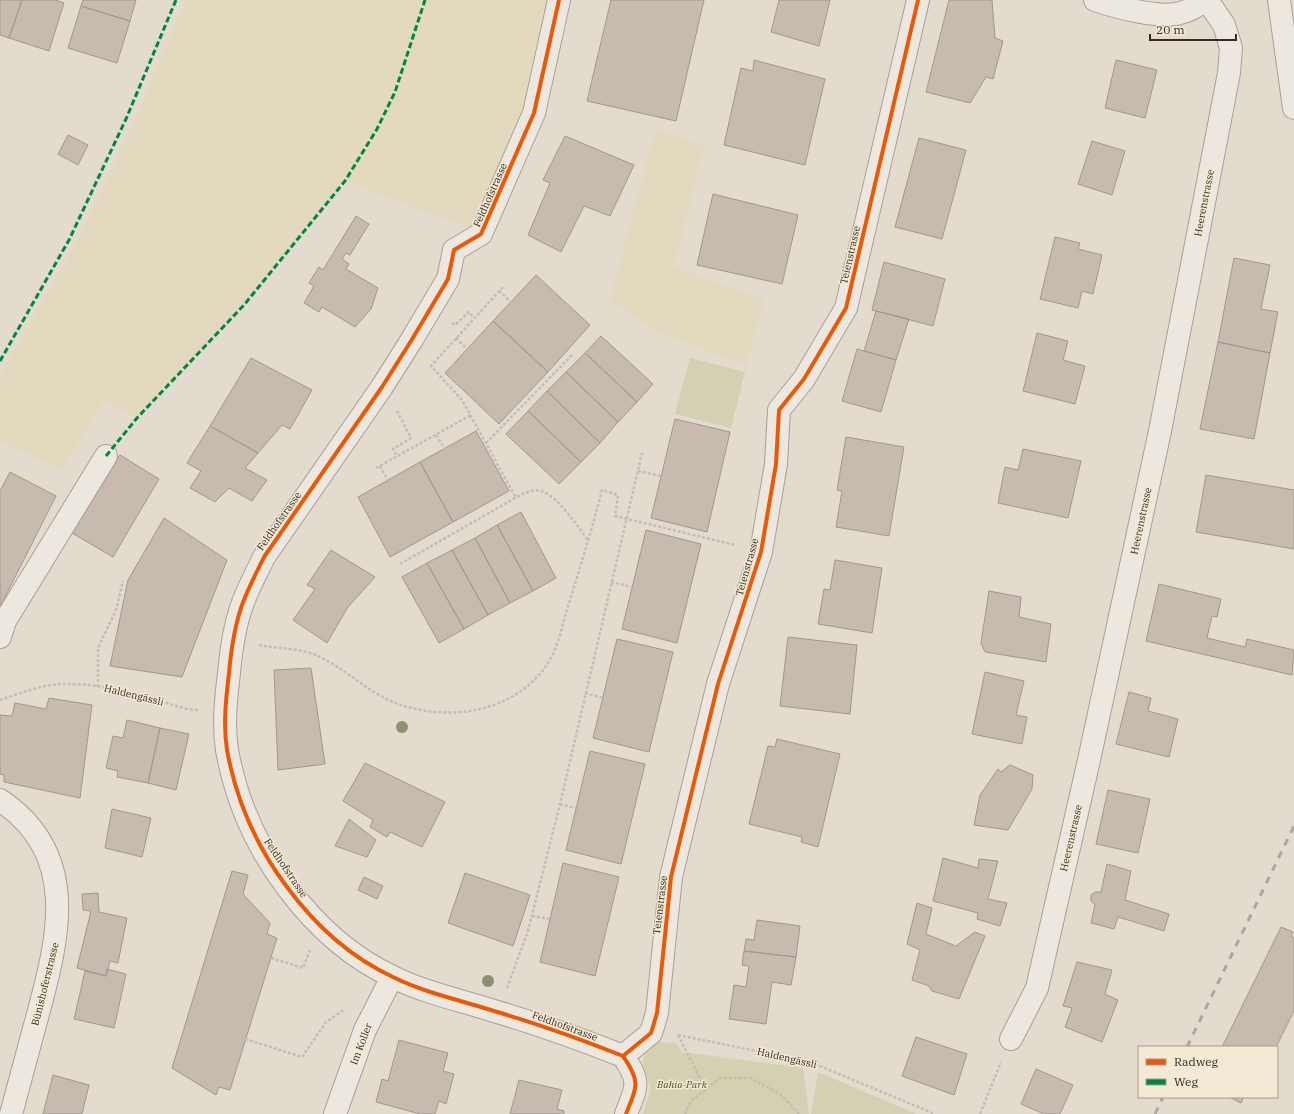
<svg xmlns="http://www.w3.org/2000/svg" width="1294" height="1114" font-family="'IBM Plex Serif',serif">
<rect width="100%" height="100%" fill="#e3dbce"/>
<path fill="#e2d9bf" d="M 185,0 L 554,0 L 528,108 L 474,230 L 345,181 L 244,305 L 137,418 L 104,400 L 62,470 L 0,441 L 0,375 L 76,242 L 137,116 Z
M 655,130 L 704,144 L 674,267 L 764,300 L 746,365 L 662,334 L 610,301 Z"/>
<path fill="#d3d1b1" d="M 690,358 L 745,372 L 731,428 L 675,414 Z
M 654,1042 L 676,1043 L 682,1052 L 803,1068 L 809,1114 L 643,1114 L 651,1088 L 643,1066 L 644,1053 Z
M 818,1072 L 916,1114 L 811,1114 Z"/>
<path fill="#c7baaf" stroke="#a3978d" d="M 0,0 L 22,0 L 9,38 L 0,35 Z
M 22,0 L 55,0 L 64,3 L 49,51 L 9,38 Z
M 83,0 L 136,0 L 130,21 L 81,6 Z
M 611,0 L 704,0 L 676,121 L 587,101 Z
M 779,0 L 830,0 L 819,46 L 771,32 Z
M 949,0 L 992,0 L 995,38 L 1003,41 L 993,79 L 986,77 L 970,103 L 926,92 Z
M 81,6 L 130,21 L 117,63 L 68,48 Z
M 754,60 L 825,79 L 805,165 L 724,145 L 741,68 L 753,71 Z
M 1116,60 L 1157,70 L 1145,118 L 1105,108 Z
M 68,135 L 88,145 L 78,165 L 58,154 Z
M 565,136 L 634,165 L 610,216 L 584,206 L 561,252 L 528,235 L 550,183 L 543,180 Z
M 919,138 L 966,150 L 942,239 L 895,227 Z
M 1092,141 L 1125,151 L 1112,195 L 1078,184 Z
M 713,194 L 798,215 L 782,284 L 697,265 Z
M 356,216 L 369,224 L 350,255 L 346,253 L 342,259 L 349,264 L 346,269 L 378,288 L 371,309 L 355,327 L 322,307 L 319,312 L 304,303 L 314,286 L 309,283 L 319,267 L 323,270 Z
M 1055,237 L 1080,243 L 1078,249 L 1102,255 L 1093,294 L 1082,291 L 1078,308 L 1040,299 Z
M 1234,258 L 1270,265 L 1261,309 L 1278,312 L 1270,353 L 1218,342 Z
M 884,262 L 945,279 L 933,326 L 872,310 Z
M 536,275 L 590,325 L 548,372 L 493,321 Z
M 876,311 L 909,319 L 896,360 L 864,351 Z
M 493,321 L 548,372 L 499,424 L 445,373 Z
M 1037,333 L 1068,341 L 1063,360 L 1085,366 L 1075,404 L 1023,391 Z
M 601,336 L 653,384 L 637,402 L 585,353 Z
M 1218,342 L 1270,353 L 1254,439 L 1200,429 Z
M 857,349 L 896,360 L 881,412 L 842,401 Z
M 585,353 L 637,402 L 618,422 L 566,372 Z
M 251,358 L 312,390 L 290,429 L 282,425 L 258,453 L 210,426 Z
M 566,372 L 618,422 L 600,443 L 547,391 Z
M 547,391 L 600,443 L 581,462 L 528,411 Z
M 528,411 L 581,462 L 559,484 L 506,434 Z
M 675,419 L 730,432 L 707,532 L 651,518 Z
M 210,426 L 258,453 L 245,468 L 267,480 L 252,501 L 229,488 L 215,502 L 190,488 L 201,471 L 187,463 Z
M 476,431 L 509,491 L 453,522 L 420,462 Z
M 846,437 L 904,447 L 889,536 L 836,527 L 842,491 L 837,490 Z
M 1023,449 L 1081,461 L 1068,518 L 998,503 L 1005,467 L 1018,470 Z
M 120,455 L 159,479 L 113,557 L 72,533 Z
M 420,462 L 453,522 L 390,557 L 358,497 Z
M 10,472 L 56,496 L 0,607 L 0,491 Z
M 1206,475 L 1294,490 L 1294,549 L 1196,532 Z
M 521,512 L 556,578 L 533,591 L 497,525 Z
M 164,518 L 227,560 L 182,677 L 110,666 L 128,580 Z
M 497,525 L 533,591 L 510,603 L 475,538 Z
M 646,530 L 701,544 L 677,643 L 622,629 Z
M 475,538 L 510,603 L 488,615 L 452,550 Z
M 331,550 L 375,577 L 348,607 L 327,643 L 293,620 L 315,589 L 307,585 Z
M 452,550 L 488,615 L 464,629 L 427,563 Z
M 835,560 L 882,568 L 872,633 L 818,624 L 824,589 L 830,590 Z
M 427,563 L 464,629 L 439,643 L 402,577 Z
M 1159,584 L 1221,599 L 1217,617 L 1212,616 L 1207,638 L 1245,647 L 1247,639 L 1294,650 L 1292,675 L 1146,641 Z
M 989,591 L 1021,597 L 1019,617 L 1051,624 L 1046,662 L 985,652 L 981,643 Z
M 788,637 L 857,645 L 850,714 L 780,706 Z
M 617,639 L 673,652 L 649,752 L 593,738 Z
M 311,668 L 325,764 L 278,770 L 274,670 Z
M 985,672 L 1024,681 L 1016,715 L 1027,717 L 1022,744 L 972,734 Z
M 1129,692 L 1151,698 L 1148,711 L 1178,719 L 1169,757 L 1116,744 Z
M 49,698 L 92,705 L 80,798 L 4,782 L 4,775 L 0,774 L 0,715 L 12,716 L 15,703 L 46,709 Z
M 127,720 L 160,728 L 148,783 L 117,777 L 118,771 L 106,768 L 113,736 L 123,738 Z
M 160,728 L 189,734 L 176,790 L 148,783 Z
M 777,739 L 840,754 L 818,847 L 801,842 L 802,837 L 749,824 L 768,746 L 775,747 Z
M 590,751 L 645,764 L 621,864 L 566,850 Z
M 365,763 L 445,802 L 422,847 L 390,832 L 387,837 L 370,827 L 373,820 L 343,801 Z
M 1010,765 L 1033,775 L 1032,789 L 1008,830 L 974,825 L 980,795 L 998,769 L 1001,772 Z
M 1108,790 L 1150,799 L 1138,853 L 1096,844 Z
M 112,809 L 151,818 L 142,857 L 105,848 Z
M 349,819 L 376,840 L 367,857 L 335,846 Z
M 943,858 L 978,868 L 979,859 L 998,861 L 988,899 L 1007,903 L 1000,926 L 977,919 L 978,913 L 933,901 Z
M 563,863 L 619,877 L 595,976 L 540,962 Z
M 1107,864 L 1131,871 L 1125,900 L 1169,914 L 1164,931 L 1118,917 L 1114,929 L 1091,923 L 1095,905 L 1091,901 L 1091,895 L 1095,892 L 1101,892 Z
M 232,871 L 248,875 L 243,894 L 270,923 L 267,934 L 277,938 L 230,1090 L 219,1087 L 216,1095 L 172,1068 Z
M 465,873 L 530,895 L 513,946 L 448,923 Z
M 364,877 L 383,886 L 377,899 L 358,890 Z
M 98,893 L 99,912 L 127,918 L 118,963 L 110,961 L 106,976 L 77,968 L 91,911 L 83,910 L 82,894 Z
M 917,903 L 932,908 L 926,934 L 956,946 L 975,932 L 985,936 L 959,999 L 932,991 L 929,986 L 912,980 L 920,950 L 907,944 Z
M 757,920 L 800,926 L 796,957 L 744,951 L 746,939 L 754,940 Z
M 1281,927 L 1293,932 L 1291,936 L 1294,938 L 1294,1011 L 1276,1047 L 1222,1047 Z
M 744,951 L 796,957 L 791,985 L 772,982 L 766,1024 L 729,1019 L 734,985 L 746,987 L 749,966 L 742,965 Z
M 1077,962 L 1112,970 L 1105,994 L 1118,1000 L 1102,1042 L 1065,1027 L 1072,1008 L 1063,1006 Z
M 107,969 L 126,974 L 114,1028 L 74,1019 L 85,971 L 106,976 Z
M 916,1037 L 967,1054 L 954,1095 L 902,1076 Z
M 399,1040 L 448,1053 L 443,1071 L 454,1074 L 446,1104 L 439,1101 L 435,1114 L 420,1114 L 376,1102 L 382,1079 L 388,1081 Z
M 1036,1069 L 1073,1085 L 1060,1114 L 1044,1114 L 1021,1104 Z
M 53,1075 L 89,1085 L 82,1114 L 43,1114 Z
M 519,1080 L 562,1090 L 557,1109 L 564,1111 L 564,1114 L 510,1114 Z
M 1229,1097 L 1244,1097 L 1241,1103 Z"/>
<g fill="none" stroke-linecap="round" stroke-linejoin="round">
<g stroke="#a8a096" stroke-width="24">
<path id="street" d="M 559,0 L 534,113 L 481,234 L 454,250 L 448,279 L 411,341 L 382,387 L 264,557 C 256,574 247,590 241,608 C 234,629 231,651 229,673 C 226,698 223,725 227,750 C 236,800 257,847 287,887 C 315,925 350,957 393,977 C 425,993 460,1000 494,1011 C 538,1024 580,1039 623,1056
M 1095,0 C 1115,7 1160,19 1180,13 C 1190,11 1197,6 1205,0
M 1279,0 L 1294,108
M 0,637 L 5,621 L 106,456
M 0,800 C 80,854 59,936 38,1014 C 29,1048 20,1081 11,1114
M 1011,1039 L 1037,988 L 1089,760 L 1160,431 L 1229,73 L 1231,48 L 1224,25 L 1207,0
M 335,1114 L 365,1030 L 392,977
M 626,1114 C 637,1086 641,1082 623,1056 L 651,1033 L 657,1013 L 671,877 L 718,684 L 761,552 L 776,464 L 779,410 L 804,379 L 846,308 L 918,0"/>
</g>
<path stroke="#c4bdb5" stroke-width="2.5" stroke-dasharray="3 2" stroke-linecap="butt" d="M 503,287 L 431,366 L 462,400 L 516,498
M 499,291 L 511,302
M 452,323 L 455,325 L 469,312 L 474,318
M 456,338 L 467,349
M 397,411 L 411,438 L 393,449 L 397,456
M 436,435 L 445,449
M 486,443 L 573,354
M 380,466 L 388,480
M 376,468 L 471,415
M 638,471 L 661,476
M 400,564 L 522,494 C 528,492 535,489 541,491 C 557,495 578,527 588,540
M 611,582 L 632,587
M 259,645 C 278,649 301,648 318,656 C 350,671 369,695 404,706 C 455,721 514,711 546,666 C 558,649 562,626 568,606 C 580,568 592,529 602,490 L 618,495 L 615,516 L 735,545
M 98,687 L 98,648 L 116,610 L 123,581
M 585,693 L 603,698
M 0,700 C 21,693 46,683 68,684 C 109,684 148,698 187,709 L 199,710
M 560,804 L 576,808
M 532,916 L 550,919
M 271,958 L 303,968 L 310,950
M 507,988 L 528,931 L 560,804 L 642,453
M 678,1035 L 810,1062 L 935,1114
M 678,1035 L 706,1090
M 245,1039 L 302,1057 L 326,1022 L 345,1009
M 685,1114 L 691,1101 L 720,1078 L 750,1078 L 780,1094 L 799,1114
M 980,1114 L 1001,1062"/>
<use href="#street" stroke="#ece7df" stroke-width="22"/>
<path stroke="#aba69f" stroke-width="3" stroke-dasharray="7 7" stroke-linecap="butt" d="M 1187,1047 L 1294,826
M 1155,1114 L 1163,1097"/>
<path stroke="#00873e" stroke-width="3" stroke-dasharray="6 3" stroke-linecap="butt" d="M 0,361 L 69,240 L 126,119 L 176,0
M 106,456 L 137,418 L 244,305 L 345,181 L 377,129 L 395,92 L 425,0"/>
<g stroke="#f3e9d4" stroke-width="6">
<path id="cycleway" d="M 559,0 L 534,113 L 481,234 L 454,250 L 448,279 L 411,341 L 382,387 L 264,557 C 256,574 247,590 241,608 C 234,629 231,651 229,673 C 226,698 223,725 227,750 C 236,800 257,847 287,887 C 315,925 350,957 393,977 C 425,993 460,1000 494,1011 C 538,1024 580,1039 623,1056
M 626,1114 C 637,1086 641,1082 623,1056 L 651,1033 L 657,1013 L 671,877 L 718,684 L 761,552 L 776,464 L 779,410 L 804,379 L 846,308 L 918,0"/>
</g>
<use href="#cycleway" stroke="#e8590c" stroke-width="4"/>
</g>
<g fill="#8e9072">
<circle cx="402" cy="727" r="6"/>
<circle cx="488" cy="981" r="6"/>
</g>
<g text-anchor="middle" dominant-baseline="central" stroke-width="3" stroke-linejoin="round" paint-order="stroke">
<g font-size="10" fill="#36291f" stroke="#f3e9d4">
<text transform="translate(490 195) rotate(-66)">Feldhofstrasse</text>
<text transform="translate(1204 203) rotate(-79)">Heerenstrasse</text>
<text transform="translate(850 255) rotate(-77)">Teienstrasse</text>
<text transform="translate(279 521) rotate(-55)">Feldhofstrasse</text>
<text transform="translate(1141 521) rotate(-78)">Heerenstrasse</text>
<text transform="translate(747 567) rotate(-74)">Teienstrasse</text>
<text transform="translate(134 695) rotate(14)">Haldengässli</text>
<text transform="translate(1071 838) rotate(-77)">Heerenstrasse</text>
<text transform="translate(286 868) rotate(56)">Feldhofstrasse</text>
<text transform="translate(660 905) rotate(-83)">Teienstrasse</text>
<text transform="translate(45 984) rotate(-76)">Bünishoferstrasse</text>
<text transform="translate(565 1026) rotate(20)">Feldhofstrasse</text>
<text transform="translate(361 1044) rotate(-69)">Im Koller</text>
<text transform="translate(787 1058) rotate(13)">Haldengässli</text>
</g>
<g font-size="10" font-style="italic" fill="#495227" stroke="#f3e9d4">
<text x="682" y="1084">Bahia-Park</text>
</g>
</g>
<rect x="1138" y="1046" width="140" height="52" fill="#f3e9d4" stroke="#a79c8c"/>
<rect x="1146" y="1059" width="20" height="6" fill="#e8590c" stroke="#a79c8c"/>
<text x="1174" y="1066" font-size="12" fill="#36291f">Radweg</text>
<rect x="1146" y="1079" width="20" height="6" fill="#00873e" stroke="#a79c8c"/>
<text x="1174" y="1086" font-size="12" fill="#36291f">Weg</text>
<path d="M1150 34v6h86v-6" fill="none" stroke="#36291f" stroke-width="2"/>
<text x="1156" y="34" font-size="12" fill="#36291f" stroke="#f3e9d4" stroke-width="3" paint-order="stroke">20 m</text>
</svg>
